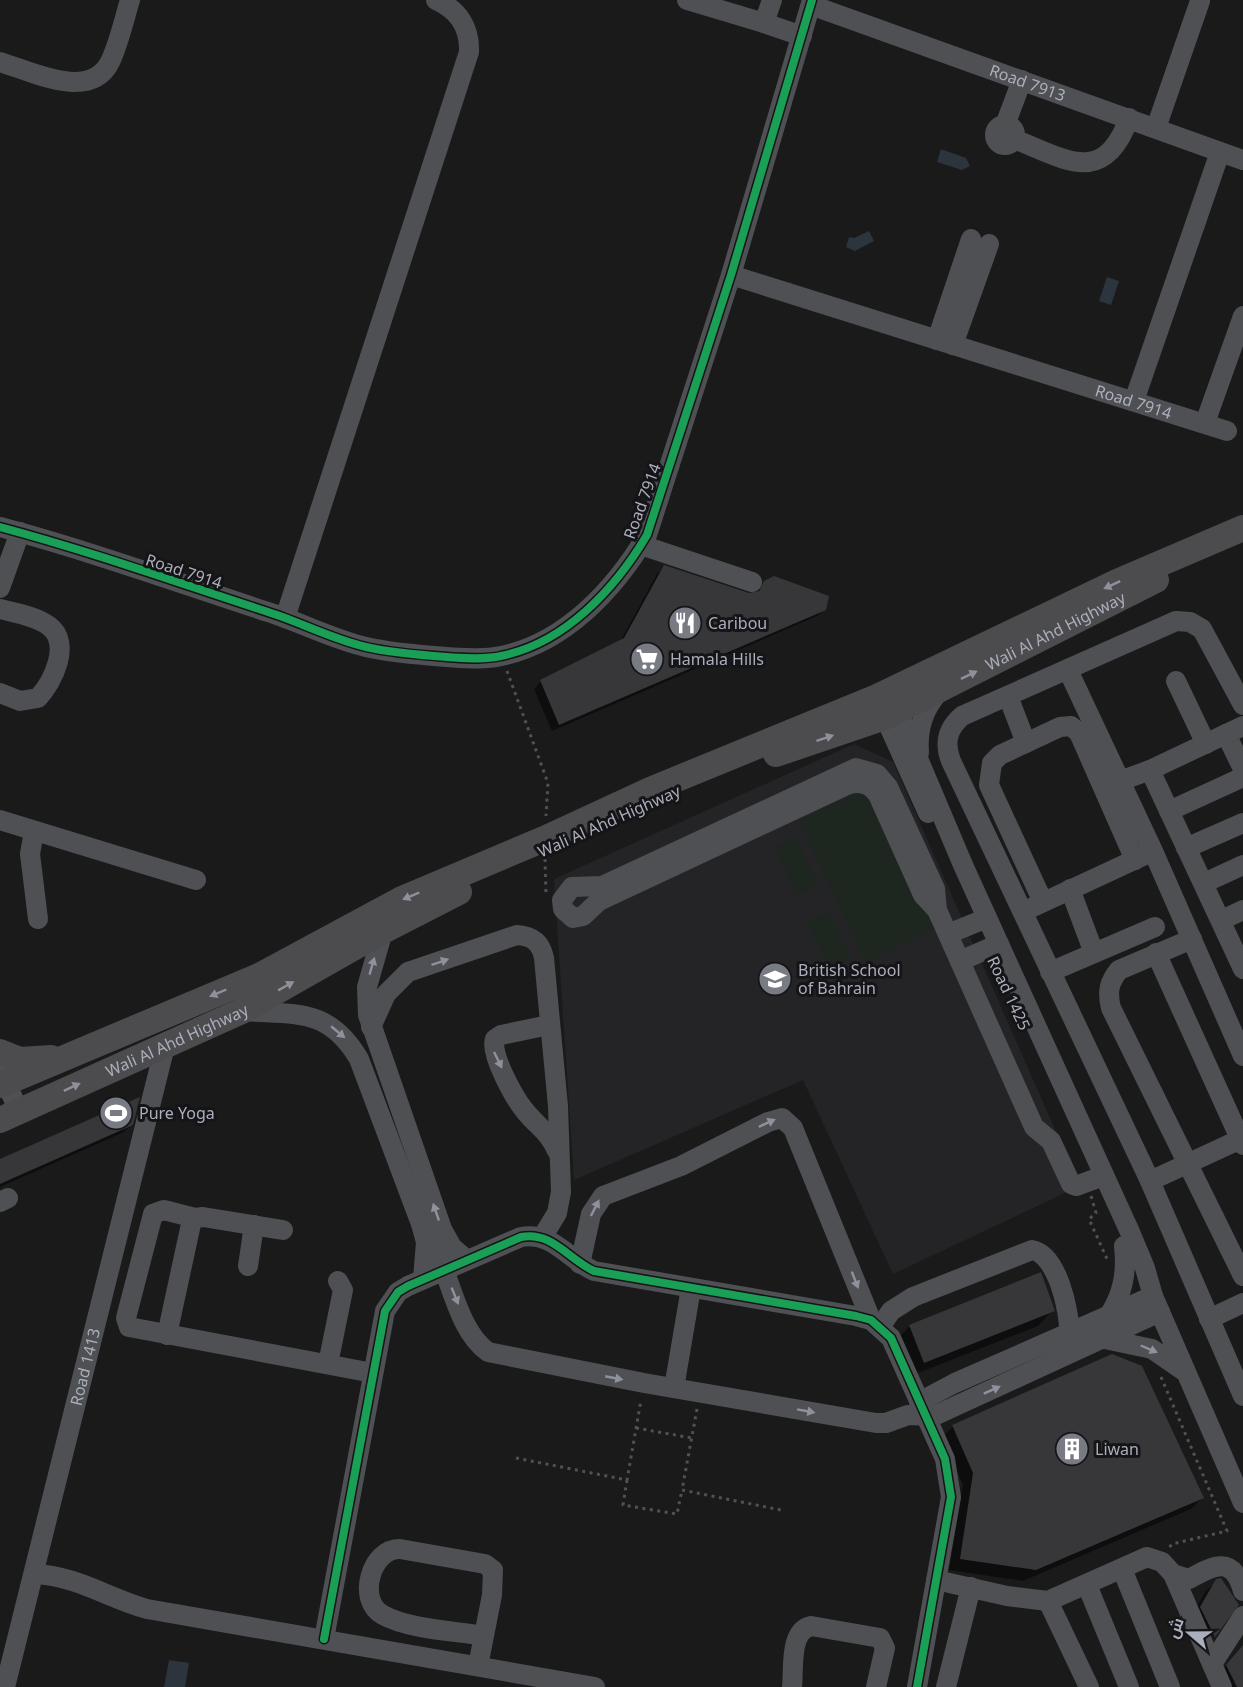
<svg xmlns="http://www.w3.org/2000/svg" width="1243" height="1687" font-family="'Noto Sans',Cairo,sans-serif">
<rect width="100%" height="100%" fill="#1a1a1b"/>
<path fill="#242427" d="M 854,744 L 893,762 L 1080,1186 L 893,1274 L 803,1080 L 574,1180 L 554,879 Z"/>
<path fill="#1e2620" d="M 873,786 L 938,927 L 865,962 L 799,821 Z
M 795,837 L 818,885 L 797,895 L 774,847 Z
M 828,912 L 851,960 L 830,970 L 807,922 Z"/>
<path fill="#2c343e" d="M 941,149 L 966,158 L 970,166 L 962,170 L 937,162 Z
M 869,231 L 874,241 L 855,251 L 846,247 L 849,237 L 854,238 Z
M 1107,277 L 1119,281 L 1111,305 L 1099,301 Z
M 169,1660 L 189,1663 L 185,1687 L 164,1687 Z"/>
<path fill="#0007" d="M 665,567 L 749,595 L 755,594 L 765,583 L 825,609 L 817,616 L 552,731 L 534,689 L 541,681 L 620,642 L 657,574 Z
M 132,1124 L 124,1132 L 0,1187 L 0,1160 Z
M 1053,1310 L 1038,1326 L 908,1377 L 894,1342 L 910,1326 Z
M 953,1426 L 1202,1498 L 1191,1509 L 1023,1581 L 949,1570 L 963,1485 L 942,1438 Z
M 1217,1581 L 1237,1605 L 1203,1647 L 1190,1619 L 1205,1592 Z
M 1243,1647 L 1243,1687 L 1219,1687 L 1215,1678 Z"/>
<path fill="#373739" d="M 664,565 L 749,593 L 759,591 L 764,581 L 774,576 L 829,596 L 826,610 L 559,725 L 540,680 L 624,638 Z
M 140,1097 L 133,1125 L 0,1184 L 0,1159 Z
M 1041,1272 L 1055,1311 L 924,1363 L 909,1325 Z
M 1112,1354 L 1142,1366 L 1204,1498 L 1036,1570 L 960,1559 L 973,1473 L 952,1425 Z
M 1221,1578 L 1239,1605 L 1215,1637 L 1200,1607 L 1216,1579 Z
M 1243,1645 L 1243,1687 L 1237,1687 L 1226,1665 Z"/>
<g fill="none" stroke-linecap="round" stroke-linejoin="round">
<path stroke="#505155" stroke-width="3" stroke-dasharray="3 4.5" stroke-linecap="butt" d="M 507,671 L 548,783 L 546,816
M 545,859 L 546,894
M 1091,1196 L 1096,1213 L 1089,1219 L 1107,1259
M 1161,1377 L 1227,1531 L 1172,1544 L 1169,1548
M 697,1409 L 682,1490 L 781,1510
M 636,1428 L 692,1438
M 516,1458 L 627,1480 L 641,1400
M 627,1480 L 623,1505 L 677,1514 L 682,1490"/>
<g stroke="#4e5054" stroke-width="20">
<path d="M 687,0 L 764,23 L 772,0"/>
<path id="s1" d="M 811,5 L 1243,160"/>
<path d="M 764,23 L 802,36"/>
<path d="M 0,62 C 31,71 90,102 110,62 C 119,43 124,20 130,0"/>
<path d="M 1005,125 L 1022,80"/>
<circle cx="1005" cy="135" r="10"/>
<path d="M 1156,128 L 1200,1"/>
<path d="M 1014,139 C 1065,159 1104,188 1129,118"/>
<path id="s2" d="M 731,275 L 1227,431"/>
<path d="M 937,340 L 971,239"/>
<path d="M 953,345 L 989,244"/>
<path d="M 1134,401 L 1220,152"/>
<path d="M 1205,423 L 1243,316"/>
<path d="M 0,527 C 90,551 179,583 268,612 C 300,622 332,639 366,647 C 392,653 419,655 447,657 C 464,658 484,660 501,656 C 565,643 615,589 647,535 L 731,275 L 812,0"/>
<path d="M 641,545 L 752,582"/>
<path d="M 0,588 L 20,532"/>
<path d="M 0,609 C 15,613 36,616 49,626 C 72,643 53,682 38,698 L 20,701 L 0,693"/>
<path d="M 285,618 L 469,52 C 470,28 459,10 436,0"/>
<path d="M 1068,670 L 1153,851 L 1243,1056"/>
<path d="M 1176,681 L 1206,744"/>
<path d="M 1008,696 L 1026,743"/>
<path d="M 892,697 L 963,865 L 1129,1230 L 1145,1268 L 1153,1296 L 1243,1503"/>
<path d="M 1243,705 L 1202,629 L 1190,622 L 1176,621 L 962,716 C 947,729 944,743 951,761 L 1150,1181 L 1243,1396"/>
<path d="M 880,706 L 928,813"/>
<path d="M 1226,734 L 1243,769"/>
<path d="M 919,753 C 917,729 924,707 941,690"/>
<path d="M 856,768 L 877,774 L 888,787 L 935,889 L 937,910 L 923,895 L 878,795 C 871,784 860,780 847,785 L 599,901 L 583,916 L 573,918 L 563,909 L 562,900 L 572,887 L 602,886 Z"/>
<path d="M 1150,770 L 1243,969"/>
<path d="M 1120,781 L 1150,770 L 1243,726"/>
<path d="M 1169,811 L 1243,777"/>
<path d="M 0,820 L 196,880"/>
<path d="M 34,831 L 30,854 L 38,919"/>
<path d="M 1186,848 L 1243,823"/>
<path d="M 1204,883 L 1243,865"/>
<path d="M 1070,889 L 1094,953"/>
<path d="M 1043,902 L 989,785 L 992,763 L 1000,755 L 1060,727 L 1071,726 L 1079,733 L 1135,860"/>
<path d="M 1033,907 L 1145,855"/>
<path d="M 937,910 L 1034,1127 L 1051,1141 L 1071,1184 L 1076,1186 L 1095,1179"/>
<path d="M 1222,920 L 1243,910"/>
<path d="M 383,931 L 367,987 L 368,1015 L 442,1229 L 452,1247 L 467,1260"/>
<path d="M 948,934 L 987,918"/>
<path d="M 1192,939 L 1119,970 C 1109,982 1107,992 1111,1008 L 1243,1276"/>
<path d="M 1156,953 L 1243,1145"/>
<path d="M 960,961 L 999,944"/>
<path d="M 1050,972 L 1155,927"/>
<path d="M 242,1011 C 296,1015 328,1007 359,1059 L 421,1224 L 426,1242 L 423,1279"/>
<path d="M 549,1025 L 501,1035 L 495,1039 C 489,1053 515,1099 525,1111 C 537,1126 550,1133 557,1151"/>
<path d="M 371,1027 L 386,994 L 408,972 L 517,935 C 533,936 541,943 544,958 L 558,1106 L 561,1192 L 557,1213 L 543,1236"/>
<path d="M 0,1070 L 19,1111"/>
<path d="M 1150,1181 L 1243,1138"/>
<path d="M 0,1202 L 8,1198"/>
<path d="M 195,1218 L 164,1210 L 153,1214 L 126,1318 L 129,1327 L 373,1373"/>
<path d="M 421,1224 C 450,1260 452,1326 488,1352 L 644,1383 L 876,1423 L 886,1423 L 908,1415 L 934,1416 L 1160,1312"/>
<path d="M 580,1264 L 591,1214 L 603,1196 L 681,1166 L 768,1122 L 782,1118 L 793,1128 L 871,1320"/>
<path d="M 248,1266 L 254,1225"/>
<path d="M 1108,1317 C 1123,1294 1127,1273 1124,1246"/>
<path d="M 1209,1319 L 1243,1303"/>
<path d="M 880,1327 L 891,1311 L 913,1297 L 1032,1250 C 1057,1254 1070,1311 1069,1333"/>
<path d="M 167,1335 L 191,1224 L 195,1218 L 203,1217 L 283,1230"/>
<path d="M 1105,1339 L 1152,1349 L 1184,1371"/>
<path d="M 328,1364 L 343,1290 L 338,1281"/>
<path d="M 674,1388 L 691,1288"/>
<path d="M 919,1402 L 955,1383 L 1153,1296"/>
<path d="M 1122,1569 L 1170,1687"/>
<path d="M 35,1574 C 77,1576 108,1598 147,1609 L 595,1687"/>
<path d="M 1173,1574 L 1189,1579 C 1214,1565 1233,1555 1243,1591"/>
<path d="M 936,1580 L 1007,1596 L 1048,1601 L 1147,1557 L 1162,1562 L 1173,1574 L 1222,1687"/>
<path d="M 1087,1585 L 1129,1687"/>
<path d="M 1048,1601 L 1089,1687"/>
<path d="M 324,1639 L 385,1311 L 398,1292 L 408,1286 L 521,1237 C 552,1231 568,1259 594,1271 L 856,1316 L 871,1320 L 891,1338 L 945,1459 L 951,1497 L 917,1687"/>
<path d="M 1212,1664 L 1243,1616"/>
<path d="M 478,1666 L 492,1595 L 493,1570 L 485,1564 L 400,1549 C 371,1548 356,1601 383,1615 C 408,1629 455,1631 484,1636"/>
<path id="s3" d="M 5,1687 L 165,1046"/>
<path d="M 792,1687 C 794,1669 789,1631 811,1626 L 880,1638 L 885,1648 L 876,1687"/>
<path d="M 946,1687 L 971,1587"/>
</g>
<g stroke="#4c4c4f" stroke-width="26">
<path id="s4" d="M 776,754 L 885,717 L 1156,580"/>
<path d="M 0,1052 L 20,1060 L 51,1058"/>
<path d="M 0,1085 L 259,976 L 402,899 L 544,839 L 650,790 L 877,697 L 1117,582 L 1243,528"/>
<path id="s5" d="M 0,1120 L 242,1011 L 383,931 L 459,892"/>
</g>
<g stroke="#151417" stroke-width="11">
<path id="cycleway" d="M 0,527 C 90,551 179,583 268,612 C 300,622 332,639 366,647 C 392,653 419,655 447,657 C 464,658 484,660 501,656 C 565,643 615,589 647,535 L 731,275 L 812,0
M 324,1639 L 385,1311 L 398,1292 L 408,1286 L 521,1237 C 552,1231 568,1259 594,1271 L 856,1316 L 871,1320 L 891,1338 L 945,1459 L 951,1497 L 917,1687"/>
</g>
<use href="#cycleway" stroke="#1a9f57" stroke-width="8"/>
</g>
<defs><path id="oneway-solid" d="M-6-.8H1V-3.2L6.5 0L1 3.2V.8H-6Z" transform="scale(1.5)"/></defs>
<g fill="#8e919b">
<use href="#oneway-solid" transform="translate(1112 585) rotate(155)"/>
<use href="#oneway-solid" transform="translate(969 675) rotate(-26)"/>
<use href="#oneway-solid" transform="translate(825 738) rotate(-18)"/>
<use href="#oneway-solid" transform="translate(411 896) rotate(157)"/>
<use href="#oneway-solid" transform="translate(286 986) rotate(-29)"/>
<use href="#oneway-solid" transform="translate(218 993) rotate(157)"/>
<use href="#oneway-solid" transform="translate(72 1087) rotate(-25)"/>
</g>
<g fill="#8f929d">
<use href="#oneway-solid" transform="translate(440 962) rotate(-19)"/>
<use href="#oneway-solid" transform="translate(372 966) rotate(-74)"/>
<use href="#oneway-solid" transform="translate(338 1032) rotate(40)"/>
<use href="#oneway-solid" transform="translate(498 1060) rotate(64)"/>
<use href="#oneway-solid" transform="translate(767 1123) rotate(-25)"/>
<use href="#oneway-solid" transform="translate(595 1208) rotate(-63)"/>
<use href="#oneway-solid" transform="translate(436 1212) rotate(-109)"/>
<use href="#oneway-solid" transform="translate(855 1280) rotate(69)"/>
<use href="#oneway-solid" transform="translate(455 1296) rotate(68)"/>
<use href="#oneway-solid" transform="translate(1149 1349) rotate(23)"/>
<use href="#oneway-solid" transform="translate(614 1378) rotate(11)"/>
<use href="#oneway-solid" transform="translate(992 1390) rotate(-24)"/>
<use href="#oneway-solid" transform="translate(806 1411) rotate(10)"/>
</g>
<defs>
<g id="restaurant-disc" transform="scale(1.725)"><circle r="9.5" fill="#787b84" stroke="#151417"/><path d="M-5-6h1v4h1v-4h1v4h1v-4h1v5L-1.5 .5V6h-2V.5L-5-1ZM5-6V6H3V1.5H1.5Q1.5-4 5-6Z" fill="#fff"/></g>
<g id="supermarket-disc" transform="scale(1.725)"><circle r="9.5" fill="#787b84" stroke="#151417"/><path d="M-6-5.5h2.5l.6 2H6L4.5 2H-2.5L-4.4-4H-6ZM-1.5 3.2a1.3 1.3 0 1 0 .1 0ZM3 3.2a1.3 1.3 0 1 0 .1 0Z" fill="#fff"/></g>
<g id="school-disc" transform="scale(1.725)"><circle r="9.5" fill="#787b84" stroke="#151417"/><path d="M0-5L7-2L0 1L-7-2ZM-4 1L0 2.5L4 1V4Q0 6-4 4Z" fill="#fff"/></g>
<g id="stadium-disc" transform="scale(1.725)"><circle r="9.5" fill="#787b84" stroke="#151417"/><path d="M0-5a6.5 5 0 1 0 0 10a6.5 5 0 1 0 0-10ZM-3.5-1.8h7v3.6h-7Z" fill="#fff"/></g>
<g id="building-disc" transform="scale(1.725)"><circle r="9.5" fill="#787b84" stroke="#151417"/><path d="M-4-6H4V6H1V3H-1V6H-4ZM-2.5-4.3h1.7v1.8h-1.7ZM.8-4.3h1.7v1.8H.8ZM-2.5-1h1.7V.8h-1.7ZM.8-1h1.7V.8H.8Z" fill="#fff"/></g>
</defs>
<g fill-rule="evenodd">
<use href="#restaurant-disc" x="685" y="623"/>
<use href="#supermarket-disc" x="647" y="659"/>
<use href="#school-disc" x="775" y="979"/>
<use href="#stadium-disc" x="116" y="1113"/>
<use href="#building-disc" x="1072" y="1449"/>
</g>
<g text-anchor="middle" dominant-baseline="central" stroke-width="6" stroke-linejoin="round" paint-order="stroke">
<g font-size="16" fill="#abafbc" stroke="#151417">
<text stroke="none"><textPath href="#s1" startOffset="230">Road 7913</textPath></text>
<text stroke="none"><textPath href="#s2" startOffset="422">Road 7914</textPath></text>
<text transform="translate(642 501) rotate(-70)">Road 7914</text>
<text transform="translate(184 571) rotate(18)">Road 7914</text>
<text stroke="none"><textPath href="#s4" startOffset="306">Wali Al Ahd Highway</textPath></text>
<text transform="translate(609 821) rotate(-24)">Wali Al Ahd Highway</text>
<text transform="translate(1009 993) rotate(65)">Road 1425</text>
<text stroke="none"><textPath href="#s5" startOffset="194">Wali Al Ahd Highway</textPath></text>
<text stroke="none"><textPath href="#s3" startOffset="330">Road 1413</textPath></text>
</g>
<g font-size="16" fill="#abafbc" stroke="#151417" text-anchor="start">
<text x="708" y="623">Caribou</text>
<text x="670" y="659">Hamala Hills</text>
<text x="798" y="970">British School<tspan x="798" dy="18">of Bahrain</tspan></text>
<text x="139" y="1113">Pure Yoga</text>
<text x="1095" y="1449">Liwan</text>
</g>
</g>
<g transform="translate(1189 1633) rotate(290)" stroke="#151417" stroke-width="4.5" paint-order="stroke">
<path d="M0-4.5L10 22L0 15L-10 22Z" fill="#abafbc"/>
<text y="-9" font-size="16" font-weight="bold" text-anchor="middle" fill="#abafbc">ش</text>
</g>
</svg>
